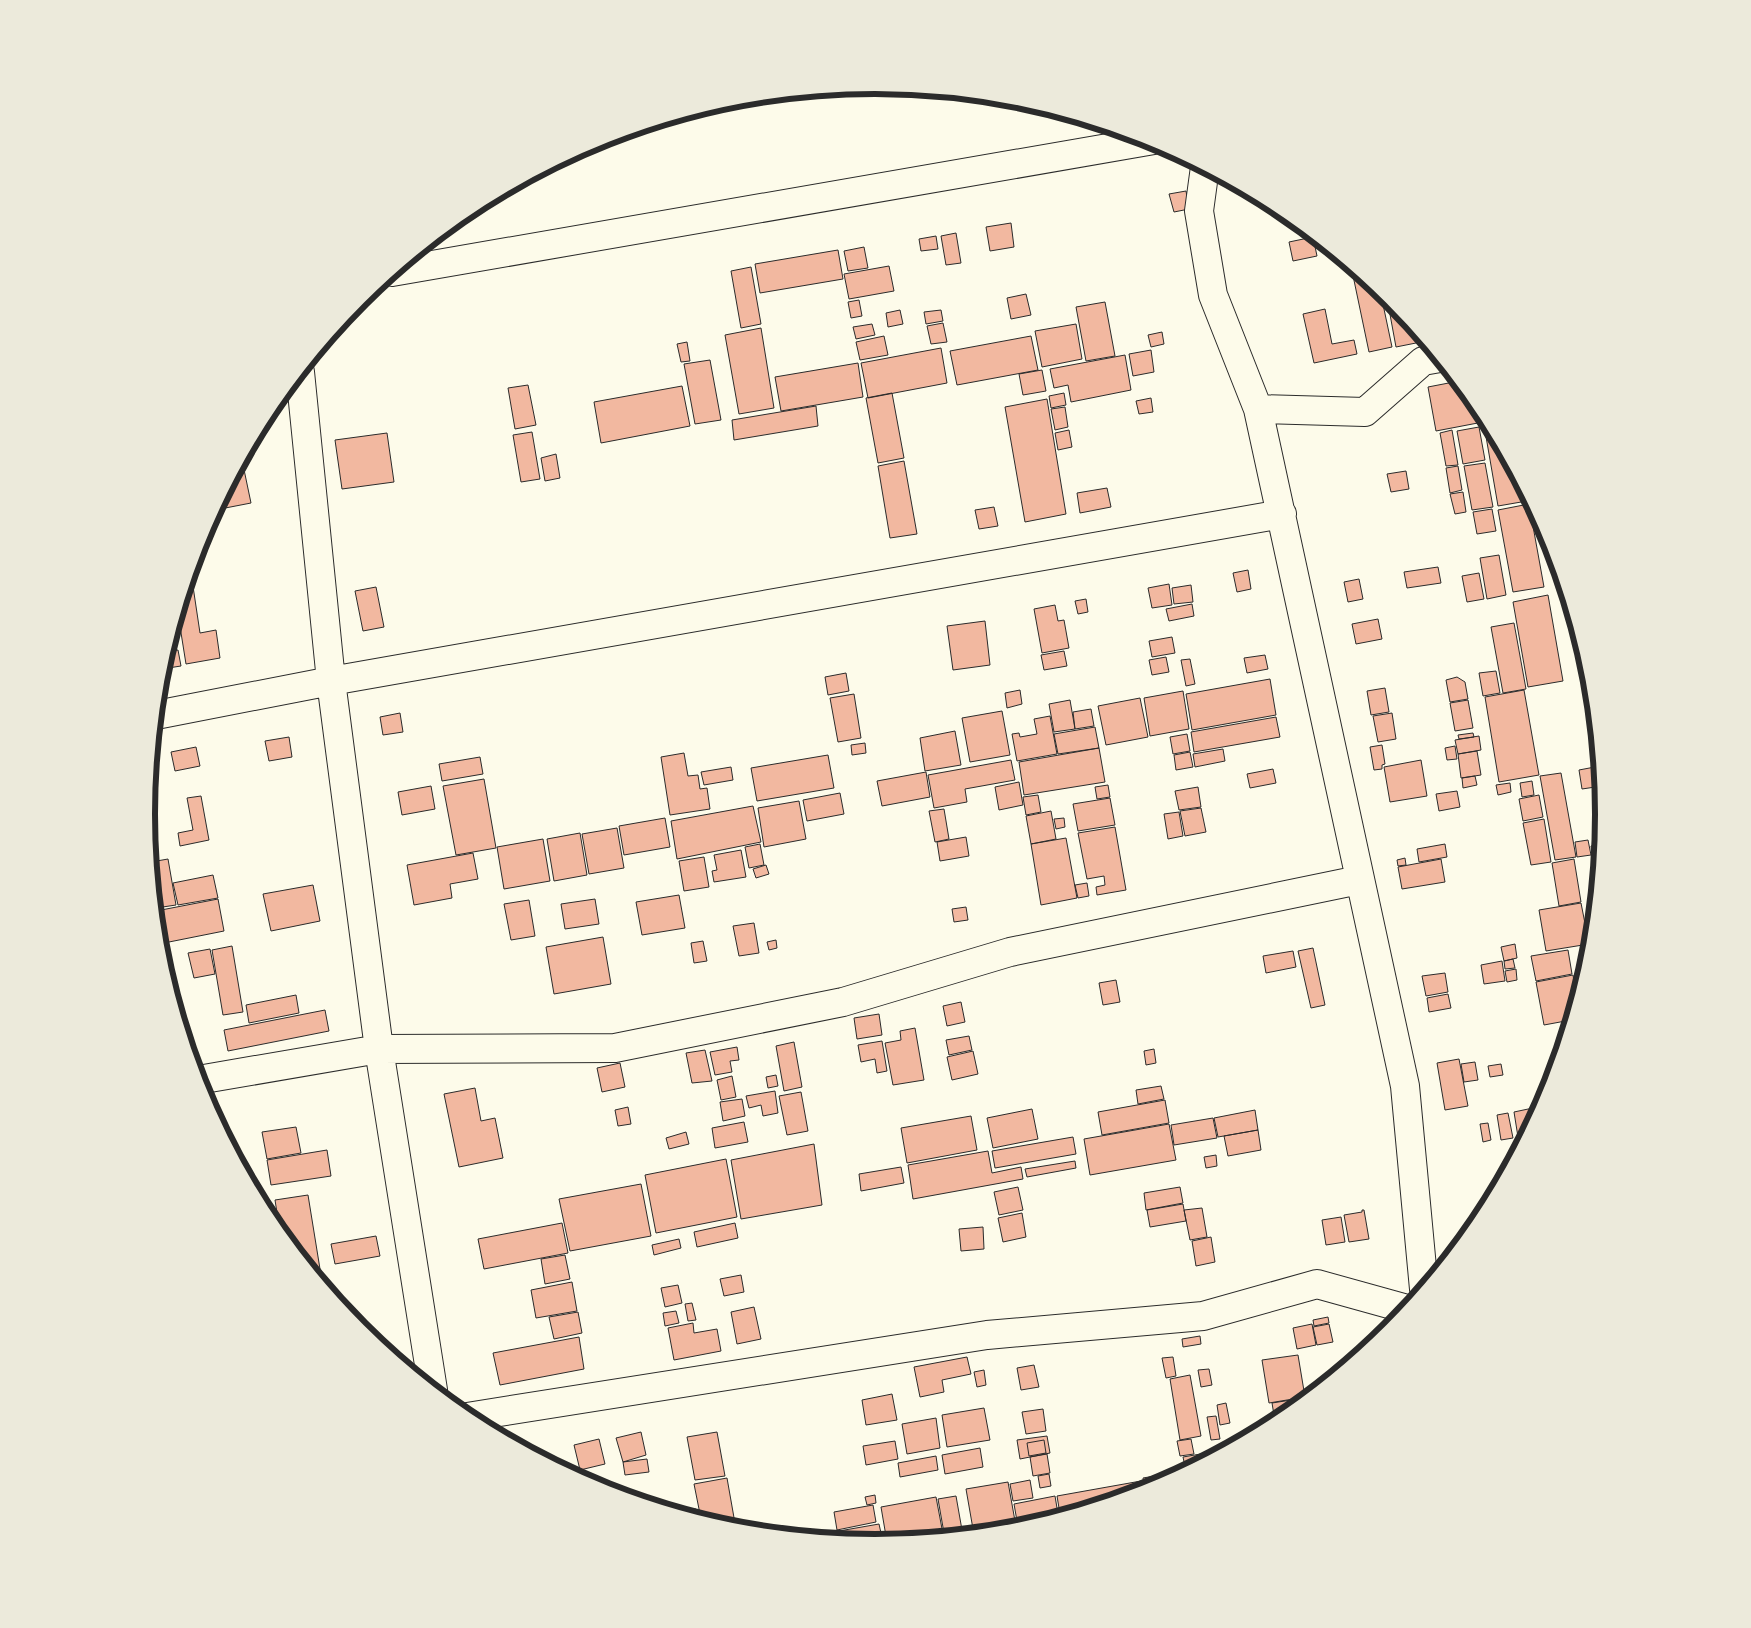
<svg xmlns="http://www.w3.org/2000/svg" width="1751" height="1628" font-family="Commissioner,sans-serif">
<rect width="100%" height="100%" fill="#fdfbea"/>
<path fill="#f2b8a0" stroke="#2b2b2b" d="M 876,85 L 888,86 L 888,88 L 868,92 L 867,86 Z
M 635,129 L 636,135 L 606,140 L 606,138 Z
M 1186,191 L 1189,209 L 1174,212 L 1169,194 Z
M 1011,223 L 1014,247 L 990,251 L 986,227 Z
M 956,233 L 961,263 L 946,265 L 941,236 Z
M 936,236 L 938,249 L 921,251 L 919,239 Z
M 1313,237 L 1317,256 L 1293,261 L 1289,242 Z
M 864,247 L 868,268 L 848,271 L 844,251 Z
M 838,250 L 843,279 L 760,293 L 755,264 Z
M 889,266 L 894,291 L 849,299 L 844,274 Z
M 1351,266 L 1380,290 L 1392,347 L 1369,352 Z
M 751,267 L 761,324 L 741,328 L 731,271 Z
M 1026,294 L 1031,315 L 1011,319 L 1007,298 Z
M 859,300 L 862,316 L 851,318 L 848,302 Z
M 1105,302 L 1115,356 L 1086,361 L 1076,307 Z
M 1398,307 L 1426,341 L 1396,347 L 1389,309 Z
M 1325,309 L 1332,344 L 1354,340 L 1357,354 L 1314,363 L 1303,314 Z
M 900,310 L 903,324 L 888,327 L 886,313 Z
M 941,310 L 943,321 L 926,324 L 924,312 Z
M 943,323 L 947,342 L 931,344 L 927,326 Z
M 872,324 L 875,335 L 856,339 L 853,327 Z
M 1076,324 L 1082,359 L 1042,367 L 1035,331 Z
M 761,328 L 774,408 L 739,414 L 725,335 Z
M 1162,332 L 1164,344 L 1151,347 L 1148,335 Z
M 884,336 L 888,355 L 860,360 L 856,342 Z
M 1031,336 L 1038,370 L 957,385 L 950,351 Z
M 687,342 L 690,361 L 681,362 L 677,344 Z
M 941,348 L 947,383 L 868,398 L 861,363 Z
M 1151,350 L 1154,372 L 1133,376 L 1129,354 Z
M 1125,355 L 1131,390 L 1071,402 L 1068,385 L 1054,388 L 1050,369 Z
M 710,360 L 721,420 L 695,424 L 684,364 Z
M 858,363 L 863,397 L 781,411 L 775,377 Z
M 1042,370 L 1046,391 L 1023,395 L 1019,374 Z
M 1459,381 L 1481,408 L 1483,422 L 1436,431 L 1428,387 Z
M 528,385 L 536,425 L 515,429 L 508,388 Z
M 682,386 L 690,426 L 601,443 L 594,402 Z
M 892,393 L 904,458 L 878,463 L 866,398 Z
M 1064,393 L 1066,405 L 1051,408 L 1049,396 Z
M 1151,398 L 1153,412 L 1139,414 L 1136,401 Z
M 1047,399 L 1066,514 L 1025,522 L 1005,407 Z
M 816,406 L 818,426 L 734,440 L 732,420 Z
M 1065,407 L 1068,427 L 1055,430 L 1051,409 Z
M 1490,424 L 1525,490 L 1527,501 L 1498,506 L 1484,425 Z
M 1479,427 L 1485,460 L 1463,464 L 1457,431 Z
M 1069,430 L 1072,447 L 1058,450 L 1055,433 Z
M 1452,430 L 1458,465 L 1446,466 L 1440,433 Z
M 532,432 L 540,479 L 521,482 L 513,435 Z
M 387,433 L 394,482 L 342,489 L 335,440 Z
M 556,454 L 560,478 L 545,481 L 541,458 Z
M 242,460 L 251,503 L 215,510 Z
M 904,461 L 917,534 L 890,538 L 878,466 Z
M 1485,463 L 1493,507 L 1472,510 L 1464,466 Z
M 1458,466 L 1462,490 L 1450,493 L 1446,468 Z
M 1406,471 L 1409,489 L 1391,492 L 1387,474 Z
M 1107,488 L 1111,507 L 1080,513 L 1077,493 Z
M 1463,492 L 1466,512 L 1455,514 L 1450,494 Z
M 1529,504 L 1544,587 L 1513,592 L 1498,510 Z
M 994,507 L 998,526 L 979,529 L 975,510 Z
M 1492,509 L 1496,531 L 1477,534 L 1473,512 Z
M 1499,555 L 1506,595 L 1487,599 L 1480,558 Z
M 1438,567 L 1441,583 L 1407,588 L 1404,572 Z
M 1248,570 L 1251,589 L 1237,592 L 1233,573 Z
M 191,573 L 200,633 L 216,630 L 220,658 L 186,664 L 178,614 Z
M 1479,573 L 1484,599 L 1467,602 L 1462,576 Z
M 1359,579 L 1363,599 L 1348,602 L 1344,582 Z
M 1169,584 L 1172,605 L 1152,608 L 1148,588 Z
M 1191,585 L 1193,602 L 1174,604 L 1172,588 Z
M 376,587 L 384,627 L 363,631 L 355,591 Z
M 1548,595 L 1563,681 L 1528,687 L 1513,602 Z
M 1086,599 L 1088,612 L 1078,614 L 1075,601 Z
M 1192,604 L 1194,616 L 1169,621 L 1166,609 Z
M 1055,605 L 1058,621 L 1064,620 L 1069,648 L 1042,653 L 1034,609 Z
M 1378,619 L 1382,639 L 1356,644 L 1352,624 Z
M 985,621 L 990,665 L 953,670 L 947,626 Z
M 1514,623 L 1526,689 L 1503,693 L 1491,627 Z
M 1172,637 L 1175,653 L 1152,657 L 1149,641 Z
M 178,650 L 181,666 L 168,668 L 166,655 L 167,651 Z
M 1064,651 L 1067,666 L 1044,670 L 1041,655 Z
M 1265,655 L 1268,669 L 1247,673 L 1244,658 Z
M 1166,657 L 1169,672 L 1152,675 L 1149,660 Z
M 1190,659 L 1195,684 L 1186,686 L 1181,660 Z
M 1496,671 L 1500,693 L 1483,696 L 1479,673 Z
M 846,673 L 849,691 L 828,695 L 825,677 Z
M 1457,677 L 1465,682 L 1468,699 L 1450,702 L 1446,680 Z
M 1270,679 L 1276,715 L 1192,730 L 1186,694 Z
M 1385,688 L 1389,712 L 1371,715 L 1367,691 Z
M 1020,690 L 1022,704 L 1007,708 L 1005,693 Z
M 1524,690 L 1539,775 L 1499,782 L 1485,697 Z
M 1183,691 L 1189,729 L 1150,736 L 1144,698 Z
M 854,694 L 861,738 L 838,742 L 830,698 Z
M 1140,698 L 1148,737 L 1106,745 L 1098,706 Z
M 1070,700 L 1075,729 L 1054,732 L 1049,704 Z
M 1468,700 L 1473,728 L 1455,731 L 1450,703 Z
M 1091,709 L 1094,726 L 1075,729 L 1073,712 Z
M 1002,711 L 1010,755 L 970,762 L 962,718 Z
M 400,713 L 403,732 L 383,735 L 380,717 Z
M 1392,713 L 1396,739 L 1378,742 L 1373,716 Z
M 1050,716 L 1057,754 L 1017,761 L 1012,734 L 1019,733 L 1020,737 L 1037,734 L 1034,719 Z
M 1276,717 L 1280,737 L 1194,752 L 1191,732 Z
M 1095,727 L 1099,748 L 1058,754 L 1054,734 Z
M 955,731 L 961,765 L 925,771 L 920,738 Z
M 1473,733 L 1474,737 L 1459,739 L 1458,735 Z
M 1187,734 L 1190,751 L 1173,754 L 1170,737 Z
M 1479,736 L 1481,750 L 1458,754 L 1455,740 Z
M 289,737 L 292,757 L 269,761 L 265,741 Z
M 865,743 L 866,753 L 852,755 L 851,745 Z
M 1382,745 L 1385,764 L 1382,765 L 1382,769 L 1374,770 L 1370,747 Z
M 1455,746 L 1457,759 L 1447,760 L 1445,748 Z
M 196,747 L 200,766 L 175,771 L 171,752 Z
M 1099,748 L 1105,782 L 1024,795 L 1019,762 Z
M 1223,749 L 1225,761 L 1195,767 L 1193,754 Z
M 1477,751 L 1481,775 L 1461,778 L 1458,754 Z
M 1190,752 L 1193,767 L 1176,770 L 1174,755 Z
M 684,753 L 688,776 L 698,775 L 700,789 L 707,788 L 710,809 L 670,815 L 661,757 Z
M 828,755 L 834,788 L 757,801 L 751,768 Z
M 480,757 L 483,774 L 442,781 L 439,764 Z
M 1011,760 L 1015,780 L 965,789 L 967,802 L 934,808 L 928,775 Z
M 1421,760 L 1427,796 L 1390,802 L 1384,767 Z
M 1600,766 L 1602,786 L 1582,789 L 1579,770 Z
M 731,767 L 733,780 L 704,785 L 701,772 Z
M 1273,769 L 1276,783 L 1250,788 L 1247,774 Z
M 926,772 L 930,797 L 882,806 L 877,781 Z
M 1561,773 L 1576,857 L 1555,860 L 1540,776 Z
M 1475,776 L 1477,785 L 1463,788 L 1462,778 Z
M 484,779 L 496,848 L 456,855 L 443,786 Z
M 1532,781 L 1534,795 L 1522,797 L 1520,783 Z
M 1019,782 L 1023,805 L 999,810 L 995,787 Z
M 1510,783 L 1511,792 L 1498,795 L 1496,785 Z
M 1108,785 L 1110,797 L 1097,799 L 1095,787 Z
M 431,786 L 435,809 L 402,815 L 398,792 Z
M 1198,787 L 1201,807 L 1179,810 L 1175,791 Z
M 1602,787 L 1604,806 L 1596,807 L 1593,789 Z
M 1457,791 L 1460,807 L 1439,811 L 1436,794 Z
M 840,793 L 844,814 L 807,821 L 803,800 Z
M 1038,795 L 1041,812 L 1026,815 L 1023,797 Z
M 1539,795 L 1543,817 L 1523,821 L 1519,799 Z
M 201,796 L 209,840 L 180,846 L 178,833 L 193,830 L 187,798 Z
M 1110,798 L 1115,825 L 1078,831 L 1073,804 Z
M 799,801 L 806,839 L 764,847 L 758,808 Z
M 753,806 L 761,842 L 677,859 L 671,821 Z
M 1201,808 L 1206,832 L 1185,836 L 1180,811 Z
M 944,809 L 949,839 L 935,842 L 929,811 Z
M 1051,811 L 1056,839 L 1031,844 L 1026,816 Z
M 1179,812 L 1183,836 L 1168,839 L 1164,814 Z
M 665,818 L 670,847 L 624,855 L 619,826 Z
M 1064,818 L 1065,827 L 1056,829 L 1054,819 Z
M 1544,819 L 1551,862 L 1531,865 L 1523,823 Z
M 1115,827 L 1126,890 L 1097,895 L 1096,887 L 1105,885 L 1104,876 L 1087,879 L 1078,833 Z
M 617,828 L 624,868 L 589,874 L 582,834 Z
M 580,833 L 587,875 L 554,881 L 547,839 Z
M 966,837 L 969,856 L 940,861 L 937,842 Z
M 1066,838 L 1077,898 L 1041,905 L 1031,844 Z
M 543,839 L 550,881 L 504,889 L 497,847 Z
M 1588,840 L 1591,855 L 1577,857 L 1575,842 Z
M 760,844 L 764,865 L 749,868 L 745,847 Z
M 1445,844 L 1447,857 L 1419,862 L 1417,849 Z
M 1602,844 L 1601,854 L 1592,856 L 1591,846 Z
M 741,850 L 746,877 L 714,882 L 712,871 L 717,870 L 714,855 Z
M 473,853 L 478,879 L 450,884 L 452,898 L 414,905 L 407,865 Z
M 704,857 L 709,887 L 684,891 L 679,861 Z
M 1405,858 L 1406,865 L 1398,866 L 1397,860 Z
M 168,859 L 176,905 L 156,908 L 151,862 Z
M 1441,859 L 1445,882 L 1402,889 L 1398,867 Z
M 1574,859 L 1581,902 L 1559,906 L 1552,863 Z
M 766,865 L 769,874 L 756,878 L 753,869 Z
M 213,875 L 218,898 L 178,905 L 173,883 Z
M 1087,883 L 1089,896 L 1078,898 L 1075,885 Z
M 313,885 L 320,921 L 271,931 L 263,894 Z
M 679,895 L 685,928 L 642,935 L 636,902 Z
M 218,899 L 224,931 L 159,944 L 156,911 Z
M 595,899 L 599,924 L 565,929 L 561,904 Z
M 529,900 L 535,936 L 511,940 L 504,904 Z
M 1581,903 L 1589,944 L 1546,951 L 1539,910 Z
M 966,907 L 968,920 L 954,922 L 952,909 Z
M 754,923 L 759,953 L 739,956 L 733,926 Z
M 603,937 L 611,984 L 554,994 L 546,947 Z
M 776,940 L 777,948 L 769,950 L 767,942 Z
M 703,941 L 707,961 L 694,963 L 691,943 Z
M 1515,944 L 1517,958 L 1504,961 L 1501,947 Z
M 232,946 L 243,1012 L 223,1015 L 212,950 Z
M 1313,948 L 1325,1005 L 1311,1008 L 1298,951 Z
M 210,949 L 215,974 L 194,978 L 188,953 Z
M 1568,950 L 1572,974 L 1536,981 L 1531,956 Z
M 1293,951 L 1296,967 L 1266,973 L 1263,956 Z
M 1513,959 L 1515,968 L 1505,969 L 1504,961 Z
M 1502,961 L 1505,981 L 1484,984 L 1481,965 Z
M 1516,969 L 1517,980 L 1507,982 L 1505,971 Z
M 1445,973 L 1448,992 L 1426,996 L 1422,976 Z
M 1573,975 L 1577,1000 L 1571,1020 L 1544,1025 L 1536,982 Z
M 1116,980 L 1120,1002 L 1103,1005 L 1099,983 Z
M 1448,994 L 1451,1008 L 1429,1012 L 1427,998 Z
M 296,995 L 299,1013 L 249,1023 L 246,1005 Z
M 961,1002 L 965,1022 L 947,1026 L 943,1006 Z
M 325,1010 L 329,1031 L 228,1051 L 224,1030 Z
M 879,1014 L 882,1035 L 857,1039 L 854,1018 Z
M 915,1028 L 924,1080 L 893,1085 L 885,1043 L 901,1040 L 900,1031 Z
M 969,1036 L 972,1050 L 949,1055 L 946,1040 Z
M 882,1041 L 887,1071 L 877,1073 L 875,1059 L 861,1062 L 858,1045 Z
M 794,1042 L 802,1087 L 784,1091 L 776,1046 Z
M 737,1047 L 739,1060 L 730,1061 L 732,1072 L 715,1075 L 710,1052 Z
M 1154,1049 L 1156,1063 L 1146,1065 L 1144,1051 Z
M 705,1050 L 712,1081 L 692,1083 L 686,1053 Z
M 973,1051 L 978,1074 L 952,1080 L 947,1057 Z
M 1459,1059 L 1468,1106 L 1445,1110 L 1437,1063 Z
M 1475,1062 L 1478,1080 L 1464,1082 L 1461,1064 Z
M 620,1063 L 625,1087 L 602,1092 L 597,1068 Z
M 1501,1064 L 1503,1075 L 1490,1077 L 1488,1066 Z
M 776,1075 L 778,1086 L 768,1088 L 766,1077 Z
M 732,1076 L 736,1097 L 721,1100 L 717,1080 Z
M 1161,1086 L 1164,1099 L 1138,1104 L 1136,1090 Z
M 475,1088 L 481,1121 L 495,1118 L 503,1158 L 459,1167 L 444,1094 Z
M 775,1091 L 778,1113 L 763,1116 L 761,1105 L 749,1108 L 746,1096 Z
M 801,1092 L 808,1131 L 787,1135 L 779,1096 Z
M 742,1099 L 745,1116 L 723,1121 L 720,1102 Z
M 1165,1100 L 1169,1123 L 1102,1135 L 1098,1112 Z
M 628,1107 L 631,1124 L 618,1126 L 615,1110 Z
M 1533,1108 L 1535,1119 L 1527,1135 L 1518,1137 L 1514,1112 Z
M 1032,1109 L 1038,1139 L 993,1148 L 987,1118 Z
M 1255,1110 L 1258,1130 L 1218,1137 L 1214,1118 Z
M 1508,1113 L 1513,1138 L 1501,1140 L 1497,1115 Z
M 971,1116 L 977,1150 L 907,1163 L 901,1128 Z
M 1213,1118 L 1217,1138 L 1174,1145 L 1171,1125 Z
M 744,1122 L 748,1142 L 715,1148 L 712,1128 Z
M 1488,1123 L 1491,1140 L 1483,1142 L 1480,1124 Z
M 1169,1124 L 1176,1160 L 1090,1175 L 1084,1139 Z
M 296,1127 L 301,1153 L 267,1159 L 262,1132 Z
M 1258,1130 L 1261,1150 L 1228,1156 L 1224,1136 Z
M 686,1132 L 689,1144 L 669,1149 L 666,1138 Z
M 1073,1137 L 1076,1154 L 995,1168 L 992,1151 Z
M 814,1144 L 822,1205 L 741,1219 L 731,1160 Z
M 327,1150 L 331,1176 L 271,1185 L 267,1160 Z
M 988,1151 L 992,1173 L 1021,1167 L 1023,1179 L 913,1199 L 908,1165 Z
M 1216,1155 L 1217,1166 L 1206,1168 L 1204,1157 Z
M 726,1159 L 737,1217 L 656,1233 L 645,1175 Z
M 1075,1161 L 1076,1168 L 1027,1177 L 1025,1169 Z
M 901,1167 L 904,1183 L 861,1191 L 859,1174 Z
M 641,1184 L 651,1236 L 570,1251 L 559,1199 Z
M 1018,1187 L 1023,1210 L 999,1215 L 994,1192 Z
M 1180,1187 L 1183,1203 L 1146,1210 L 1144,1193 Z
M 308,1195 L 320,1269 L 311,1270 L 280,1232 L 275,1200 Z
M 1183,1204 L 1186,1221 L 1150,1227 L 1147,1210 Z
M 1202,1208 L 1207,1237 L 1190,1240 L 1184,1210 Z
M 1362,1210 L 1364,1210 L 1369,1239 L 1349,1242 L 1344,1215 L 1362,1212 Z
M 1022,1213 L 1026,1237 L 1003,1242 L 998,1218 Z
M 1341,1217 L 1345,1242 L 1326,1245 L 1322,1220 Z
M 562,1223 L 568,1253 L 484,1269 L 478,1239 Z
M 735,1223 L 738,1238 L 697,1247 L 694,1232 Z
M 983,1227 L 984,1249 L 961,1251 L 959,1229 Z
M 376,1236 L 380,1256 L 335,1264 L 331,1244 Z
M 1211,1237 L 1215,1262 L 1196,1266 L 1192,1241 Z
M 679,1239 L 681,1248 L 654,1255 L 652,1245 Z
M 565,1255 L 570,1279 L 545,1284 L 541,1259 Z
M 741,1275 L 744,1292 L 724,1296 L 720,1279 Z
M 572,1282 L 577,1311 L 536,1318 L 531,1290 Z
M 678,1285 L 682,1303 L 665,1307 L 661,1288 Z
M 692,1303 L 696,1320 L 688,1321 L 685,1304 Z
M 754,1307 L 761,1339 L 737,1344 L 731,1312 Z
M 676,1311 L 679,1323 L 665,1326 L 663,1313 Z
M 578,1312 L 582,1333 L 554,1339 L 549,1317 Z
M 1328,1317 L 1329,1323 L 1314,1326 L 1313,1320 Z
M 693,1323 L 694,1333 L 717,1329 L 721,1351 L 674,1360 L 668,1328 Z
M 1312,1324 L 1316,1345 L 1297,1349 L 1293,1328 Z
M 1329,1324 L 1333,1342 L 1317,1345 L 1313,1327 Z
M 1200,1336 L 1201,1344 L 1183,1347 L 1182,1339 Z
M 579,1337 L 584,1369 L 500,1385 L 493,1353 Z
M 1298,1355 L 1305,1397 L 1269,1403 L 1262,1360 Z
M 967,1357 L 971,1374 L 942,1380 L 944,1392 L 920,1397 L 914,1367 Z
M 1173,1357 L 1176,1376 L 1166,1378 L 1162,1358 Z
M 1034,1365 L 1039,1387 L 1021,1390 L 1017,1368 Z
M 1209,1369 L 1212,1385 L 1201,1387 L 1198,1370 Z
M 984,1370 L 986,1385 L 977,1387 L 974,1372 Z
M 1190,1375 L 1201,1436 L 1180,1440 L 1170,1379 Z
M 892,1394 L 897,1420 L 866,1425 L 862,1400 Z
M 1304,1398 L 1304,1401 L 1290,1413 L 1274,1415 L 1272,1403 Z
M 1226,1403 L 1230,1423 L 1220,1425 L 1217,1405 Z
M 984,1408 L 990,1440 L 947,1447 L 942,1415 Z
M 1043,1409 L 1046,1431 L 1026,1434 L 1022,1412 Z
M 1216,1416 L 1220,1439 L 1211,1440 L 1207,1417 Z
M 936,1418 L 940,1448 L 907,1454 L 902,1424 Z
M 641,1432 L 646,1455 L 623,1462 L 616,1438 Z
M 717,1432 L 725,1476 L 695,1480 L 687,1437 Z
M 1047,1436 L 1050,1453 L 1020,1459 L 1017,1440 Z
M 599,1439 L 605,1464 L 580,1470 L 574,1445 Z
M 1191,1439 L 1194,1454 L 1180,1456 L 1177,1441 Z
M 1044,1440 L 1046,1453 L 1029,1456 L 1027,1443 Z
M 895,1441 L 898,1459 L 866,1465 L 863,1446 Z
M 980,1448 L 983,1467 L 945,1474 L 942,1455 Z
M 1224,1450 L 1186,1471 L 1183,1457 Z
M 542,1453 L 543,1459 L 534,1454 Z
M 1047,1454 L 1050,1473 L 1033,1476 L 1030,1457 Z
M 936,1456 L 938,1470 L 900,1477 L 898,1463 Z
M 647,1459 L 649,1472 L 625,1475 L 623,1462 Z
M 1049,1474 L 1051,1486 L 1040,1488 L 1038,1476 Z
M 1166,1474 L 1167,1481 L 1145,1490 L 1143,1478 Z
M 727,1478 L 736,1529 L 701,1519 L 694,1484 Z
M 1030,1480 L 1033,1498 L 1013,1501 L 1010,1484 Z
M 1141,1481 L 1143,1491 L 1078,1511 L 1060,1514 L 1057,1496 Z
M 1008,1482 L 1015,1521 L 973,1529 L 966,1489 Z
M 875,1495 L 876,1503 L 867,1505 L 865,1497 Z
M 956,1496 L 962,1530 L 944,1533 L 938,1499 Z
M 1055,1496 L 1058,1514 L 1017,1521 L 1014,1504 Z
M 936,1497 L 943,1534 L 887,1542 L 881,1507 Z
M 873,1505 L 876,1522 L 837,1530 L 834,1512 Z
M 696,1509 L 697,1518 L 686,1515 L 685,1511 Z
M 1045,1519 L 1045,1521 L 1022,1528 L 1021,1523 Z
M 1018,1523 L 1019,1529 L 1017,1529 L 972,1533 L 972,1532 Z
M 879,1524 L 883,1542 L 841,1540 L 839,1531 Z"/>
<g fill="none" stroke-linecap="round" stroke-linejoin="round">
<g stroke="#2b2b2b" stroke-width="30">
<path id="minor" d="M 1205,167 L 1199,211 L 1213,295 L 1258,409 L 1405,1086 L 1424,1289
M 392,272 L 1154,140
M 300,372 L 331,681 L 379,1049 L 433,1390
M 1258,409 L 1365,412 L 1423,361 L 1440,358
M 156,715 L 331,681 L 1282,514
M 198,1080 L 379,1049 L 615,1048 L 843,1002 L 1010,952 L 1359,880
M 467,1417 L 987,1335 L 1203,1316 L 1317,1284 L 1407,1309"/>
</g>
<use href="#minor" stroke="#fdfbea" stroke-width="28"/>
</g>
<path d="M0 0H1751V1628H0ZM155 814a720 720 0 1 1 1440 0a720 720 0 1 1-1440 0Z" fill="#eceadb" fill-rule="evenodd"/>
<path fill="none" stroke="#2b2b2b" stroke-width="6" d="M155 814a720 720 0 1 1 1440 0a720 720 0 1 1-1440 0Z"/>
</svg>
